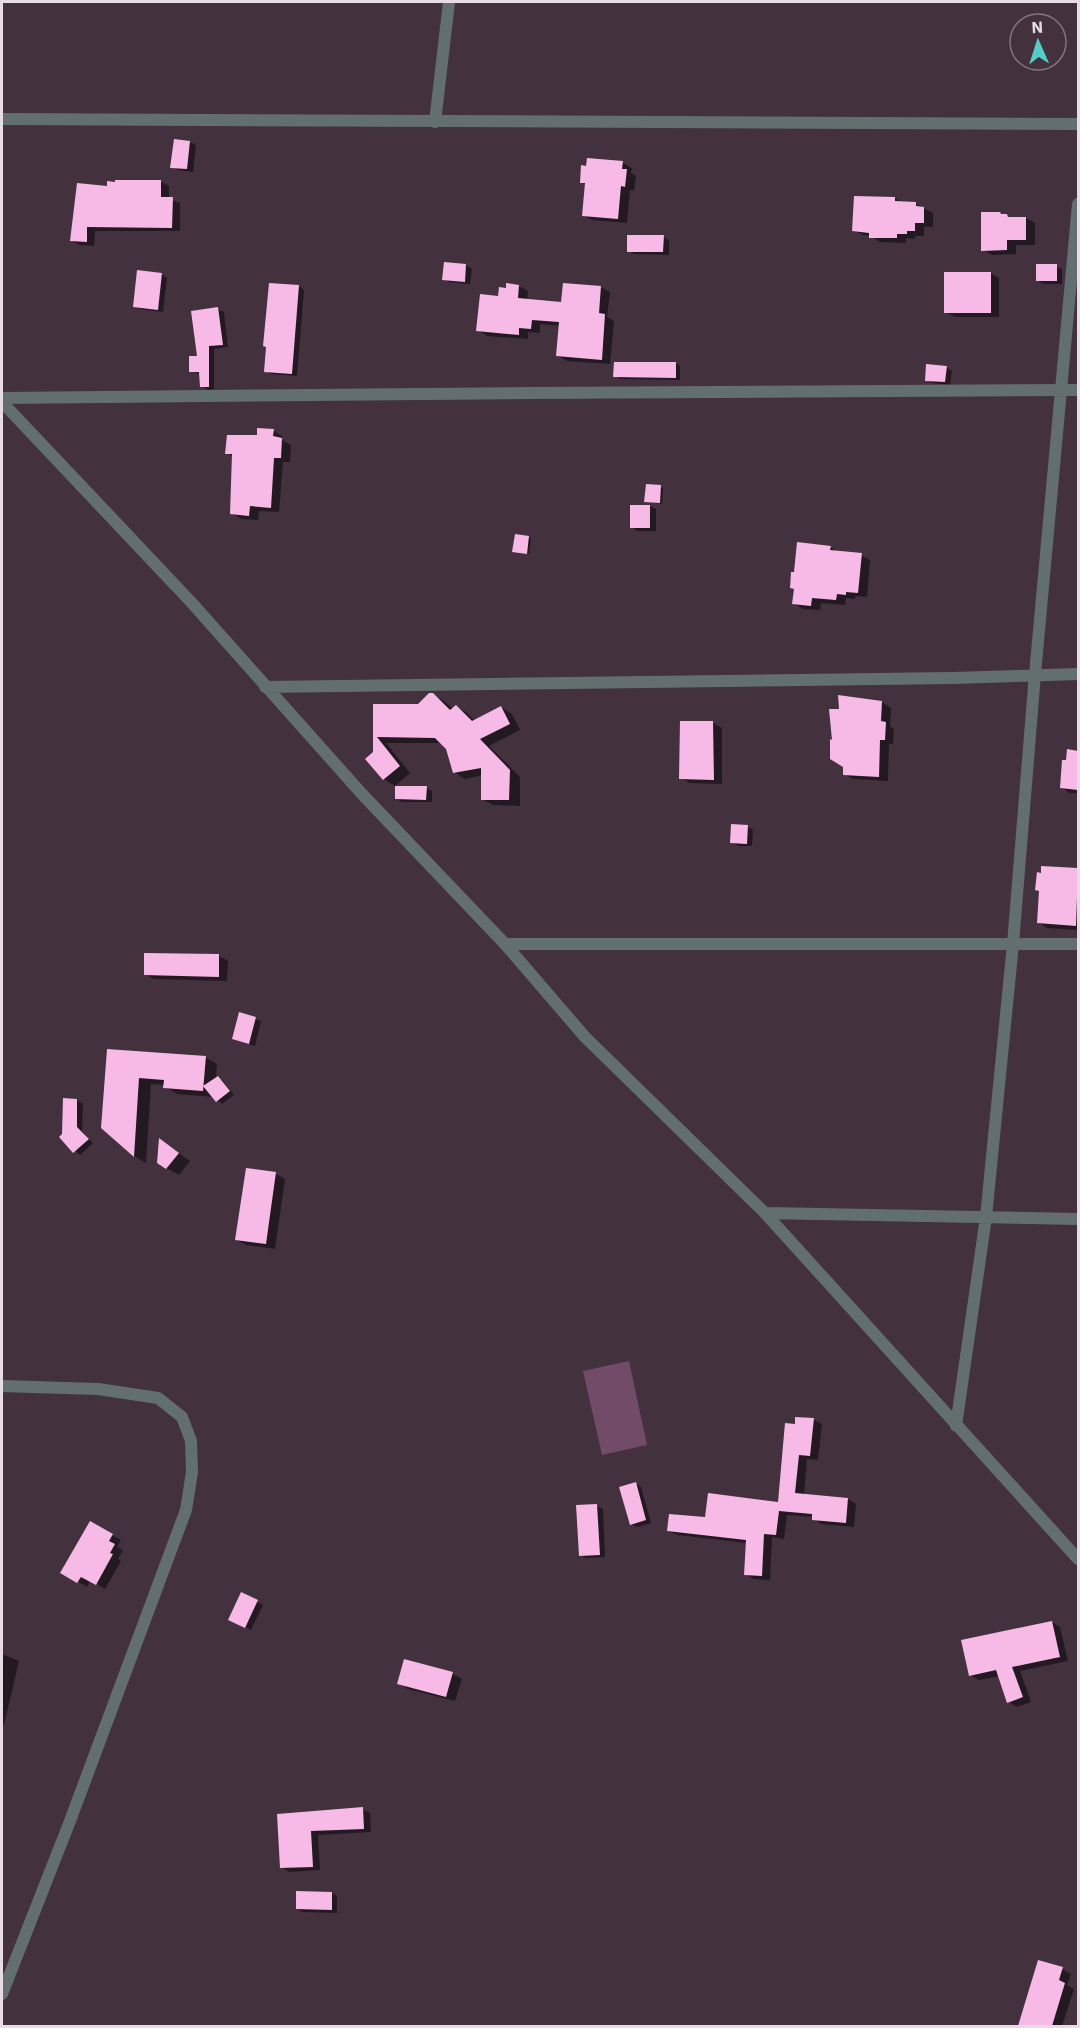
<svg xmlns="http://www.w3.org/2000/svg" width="1080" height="2028" font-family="'IBM Plex Sans',sans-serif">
<rect width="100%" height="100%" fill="#43313e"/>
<path fill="#724b68" d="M 629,1361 L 647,1445 L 602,1455 L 583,1371 Z"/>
<path fill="#0007" d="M 190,142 L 196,145 L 193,172 L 178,170 L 172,167 Z
M 623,163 L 632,168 L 631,173 L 636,176 L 634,191 L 630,190 L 627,223 L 592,220 L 583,215 L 586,185 L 581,182 Z
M 161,182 L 169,186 L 169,199 L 180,203 L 180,231 L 95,231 L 94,246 L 79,245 L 71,240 L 108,188 Z
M 856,197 L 895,198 L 903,203 L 916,204 L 933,213 L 933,227 L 924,227 L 924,236 L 915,236 L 915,239 L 906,238 L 906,243 L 880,242 L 871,236 L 863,235 L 854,230 Z
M 1000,213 L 1011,218 L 1026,218 L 1035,223 L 1035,245 L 1016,245 L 1016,254 L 992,255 L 983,250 Z
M 663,237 L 669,240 L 669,255 L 634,254 L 628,251 Z
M 446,263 L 466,265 L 472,269 L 470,284 L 450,282 L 444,279 Z
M 1056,266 L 1062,269 L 1062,284 L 1043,284 L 1037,280 Z
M 990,273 L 999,278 L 999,317 L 955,317 L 945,312 Z
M 161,274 L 167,278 L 163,312 L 140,309 L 135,306 Z
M 299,286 L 304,290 L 297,376 L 271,374 L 266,371 Z
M 519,286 L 528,291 L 527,300 L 563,303 L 601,287 L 610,292 L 607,317 L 614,321 L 610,364 L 567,361 L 558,356 L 561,326 L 540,324 L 540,333 L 528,332 L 528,339 L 487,336 L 478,330 L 499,297 L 507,289 Z
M 218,309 L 224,312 L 228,347 L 214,349 L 214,389 L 208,390 L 202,386 L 200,374 L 190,371 L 198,357 Z
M 676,363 L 680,366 L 680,380 L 620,379 L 615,376 Z
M 946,367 L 952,371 L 950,385 L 932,383 L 926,380 Z
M 273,430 L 282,436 L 282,440 L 291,445 L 290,462 L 283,462 L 279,512 L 259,511 L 258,520 L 241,519 L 232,513 L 234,457 L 227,453 Z
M 660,487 L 663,488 L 662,504 L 646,501 Z
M 650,506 L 656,509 L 656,531 L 637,531 L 632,527 Z
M 529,537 L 531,539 L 529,554 L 514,551 Z
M 830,547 L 840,553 L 861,555 L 870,560 L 867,597 L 855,596 L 855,599 L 846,598 L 845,605 L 821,603 L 820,610 L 803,609 L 794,603 L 795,590 L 791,587 Z
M 433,695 L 444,701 L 453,709 L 456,706 L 467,713 L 475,721 L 501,707 L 512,714 L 520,730 L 489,746 L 520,777 L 520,806 L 493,805 L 482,799 L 483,775 L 465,779 L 454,772 L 448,748 L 443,743 L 386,743 L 410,773 L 395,786 L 384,779 L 374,753 L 374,706 L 418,706 Z
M 882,702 L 891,708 L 890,726 L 894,729 L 893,744 L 889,744 L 888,781 L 853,779 L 844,774 L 844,766 L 834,742 Z
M 713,723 L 722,728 L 722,784 L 690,783 L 681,778 Z
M 1068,751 L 1078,752 L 1078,793 L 1070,793 L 1061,787 Z
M 426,788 L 432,791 L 432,802 L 402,802 L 396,799 Z
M 747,826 L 753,830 L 752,846 L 738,846 L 732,842 Z
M 1043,867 L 1078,870 L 1078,930 L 1047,928 L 1038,922 Z
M 219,956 L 228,961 L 227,981 L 154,979 L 145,974 Z
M 240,1014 L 261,1021 L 255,1046 L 234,1039 Z
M 108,1051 L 205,1057 L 217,1064 L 216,1077 L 223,1081 L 234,1095 L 222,1104 L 214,1097 L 177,1094 L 165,1087 L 165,1085 L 151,1084 L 146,1163 L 134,1156 L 103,1128 Z
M 77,1100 L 83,1104 L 82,1131 L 93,1143 L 80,1155 L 61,1137 Z
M 160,1140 L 190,1161 L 179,1175 L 166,1168 Z
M 276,1174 L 285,1179 L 275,1249 L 246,1245 L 237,1240 Z
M 814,1420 L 822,1424 L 818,1460 L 807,1459 L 804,1495 L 848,1499 L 856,1504 L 854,1527 L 821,1524 L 813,1517 L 787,1515 L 784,1539 L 772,1537 L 770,1580 L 754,1579 L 746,1574 L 747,1543 L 677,1535 L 669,1531 L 707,1519 L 779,1503 L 796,1425 Z
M 636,1484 L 641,1487 L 651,1523 L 637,1527 L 631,1524 Z
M 597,1506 L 603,1509 L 605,1557 L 586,1558 L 580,1555 Z
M 90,1523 L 121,1540 L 117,1547 L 123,1550 L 118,1559 L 121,1561 L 105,1589 L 90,1580 L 87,1587 L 62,1572 Z
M 242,1594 L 263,1605 L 251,1630 L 235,1622 Z
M 1052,1622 L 1060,1627 L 1068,1661 L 1020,1671 L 1031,1702 L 1017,1707 L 1009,1702 L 1000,1676 L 979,1680 L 970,1675 Z
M 2,1654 L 19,1661 L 4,1725 L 2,1725 Z
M 405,1660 L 453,1674 L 462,1679 L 455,1701 L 408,1689 L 399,1683 Z
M 362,1809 L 370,1813 L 371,1832 L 318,1835 L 320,1870 L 289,1872 L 282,1867 L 279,1815 Z
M 332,1893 L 337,1896 L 337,1913 L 303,1912 L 297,1909 Z
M 1039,1962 L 1062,1969 L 1071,1974 L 1067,1985 L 1074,1989 L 1062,2026 L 1020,2026 Z"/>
<path fill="#f7b9e6" d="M 174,139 L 190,141 L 187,169 L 170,168 Z
M 587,158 L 623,161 L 622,169 L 627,169 L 625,187 L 621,186 L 618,219 L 582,216 L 585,183 L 580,183 L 581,165 L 586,166 Z
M 115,180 L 161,180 L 161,197 L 173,197 L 172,228 L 87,227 L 87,242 L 70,241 L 77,183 L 107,186 L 107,181 L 115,182 Z
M 854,196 L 895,197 L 895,201 L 916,202 L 916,206 L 924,207 L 924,223 L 915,223 L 915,231 L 907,231 L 907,234 L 897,234 L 897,238 L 869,238 L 869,233 L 852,231 Z
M 981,212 L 1000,212 L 1001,214 L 1007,214 L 1008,217 L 1026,217 L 1026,240 L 1007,240 L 1007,250 L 981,251 Z
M 627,235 L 664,235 L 663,252 L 627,252 Z
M 444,262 L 466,264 L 465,282 L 442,280 Z
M 1036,264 L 1057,264 L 1057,281 L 1036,281 Z
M 137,270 L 162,273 L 158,310 L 133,307 Z
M 944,272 L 991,272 L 991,313 L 944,313 Z
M 269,283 L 299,285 L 292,374 L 264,372 L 266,347 L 263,346 Z
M 506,283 L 519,285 L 518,298 L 561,302 L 563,283 L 601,286 L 599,313 L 605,314 L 602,360 L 556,356 L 559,322 L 532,320 L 531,329 L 519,328 L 519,335 L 476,331 L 480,294 L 498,296 L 499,287 L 506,288 Z
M 218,307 L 223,345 L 209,346 L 209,387 L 200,387 L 199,372 L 189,372 L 189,356 L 197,356 L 191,311 Z
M 614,362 L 676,362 L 676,378 L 613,377 Z
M 926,364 L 947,366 L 945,382 L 925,381 Z
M 257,428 L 274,429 L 273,436 L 282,438 L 281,458 L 274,458 L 271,508 L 250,506 L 249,516 L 230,514 L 232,454 L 225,454 L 227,435 L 257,435 Z
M 646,484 L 661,485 L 660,503 L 644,502 Z
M 630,505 L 650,505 L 650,528 L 630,528 Z
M 515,534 L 529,536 L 527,554 L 512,552 Z
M 797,542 L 831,546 L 830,550 L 862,553 L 858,593 L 846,592 L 846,595 L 837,594 L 836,600 L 812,598 L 811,606 L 792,604 L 794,589 L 790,588 L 791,572 L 794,572 Z
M 429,693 L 433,693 L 450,710 L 456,705 L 472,721 L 501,706 L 510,724 L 480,739 L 510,770 L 509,800 L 481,800 L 481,768 L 453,773 L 446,749 L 435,738 L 377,737 L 400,766 L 383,780 L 365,759 L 373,752 L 373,704 L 418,704 Z
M 838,695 L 882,701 L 881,721 L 886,722 L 885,740 L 880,740 L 879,777 L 843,775 L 843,767 L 830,759 L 830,739 L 832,740 L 829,709 L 839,709 Z
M 680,721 L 713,721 L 714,780 L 679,779 Z
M 1067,749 L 1078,751 L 1078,790 L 1060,788 L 1062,760 L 1066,760 Z
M 395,786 L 427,786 L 426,800 L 395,799 Z
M 731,824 L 748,825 L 747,844 L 730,843 Z
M 1041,866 L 1078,868 L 1076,926 L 1037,923 L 1039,891 L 1035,890 L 1037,872 L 1041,873 Z
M 144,953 L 219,954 L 219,977 L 144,975 Z
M 239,1012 L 256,1017 L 249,1044 L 232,1039 Z
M 107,1049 L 206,1056 L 203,1091 L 163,1088 L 164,1080 L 139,1078 L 134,1157 L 101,1128 Z
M 218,1076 L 230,1091 L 216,1102 L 203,1086 Z
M 63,1098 L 77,1099 L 77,1127 L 89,1139 L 73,1153 L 59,1137 L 62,1134 Z
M 159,1138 L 179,1153 L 166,1169 L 157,1163 Z
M 246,1168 L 276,1172 L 266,1244 L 235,1240 Z
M 795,1417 L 814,1418 L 810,1456 L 799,1455 L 795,1493 L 848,1498 L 846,1523 L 812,1520 L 812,1514 L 779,1511 L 776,1535 L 764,1534 L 762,1576 L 744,1575 L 746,1540 L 667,1531 L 669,1514 L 705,1517 L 708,1493 L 778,1502 L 785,1423 L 795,1424 Z
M 636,1482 L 646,1520 L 630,1525 L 619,1487 Z
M 597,1504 L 600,1555 L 579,1556 L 576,1505 Z
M 90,1521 L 113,1534 L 109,1541 L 115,1544 L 110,1553 L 113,1554 L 96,1585 L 81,1577 L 77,1583 L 60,1573 Z
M 241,1592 L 258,1600 L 245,1628 L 228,1620 Z
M 1052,1621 L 1060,1657 L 1012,1667 L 1023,1697 L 1007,1703 L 996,1670 L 969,1676 L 961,1640 Z
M 404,1659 L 453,1672 L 446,1697 L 397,1684 Z
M 363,1807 L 364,1829 L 311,1831 L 313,1867 L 280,1868 L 277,1814 Z
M 296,1891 L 332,1892 L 332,1910 L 296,1909 Z
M 1038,1960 L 1063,1967 L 1059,1980 L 1065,1983 L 1052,2026 L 1018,2026 Z"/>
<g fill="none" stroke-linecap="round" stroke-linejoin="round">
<path stroke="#636f6e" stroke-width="12" d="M 2,119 L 1078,124
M 435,122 L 449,2
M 2,398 L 530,393 L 1078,390
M 2,402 L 191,602 L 362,794 L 505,944 L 585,1037 L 765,1213 L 1078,1559
M 265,687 L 952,678 L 1078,674
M 505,944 L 1078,944
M 765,1213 L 1078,1219
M 2,1386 L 98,1389 L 158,1398 L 182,1417 L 191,1441 L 192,1472 L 186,1510 L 70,1821 L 2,1994
M 956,1426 L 986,1217 L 1013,944 L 1035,674 L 1078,204"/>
</g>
<rect width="1080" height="2028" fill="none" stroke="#e7dce4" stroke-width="6"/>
<g transform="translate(1038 42) rotate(357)"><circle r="28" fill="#43313e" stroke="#857580" stroke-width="1.5"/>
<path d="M0-4.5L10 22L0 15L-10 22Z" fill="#54cdc8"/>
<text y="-9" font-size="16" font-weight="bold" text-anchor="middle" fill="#e7dce4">N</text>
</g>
</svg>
